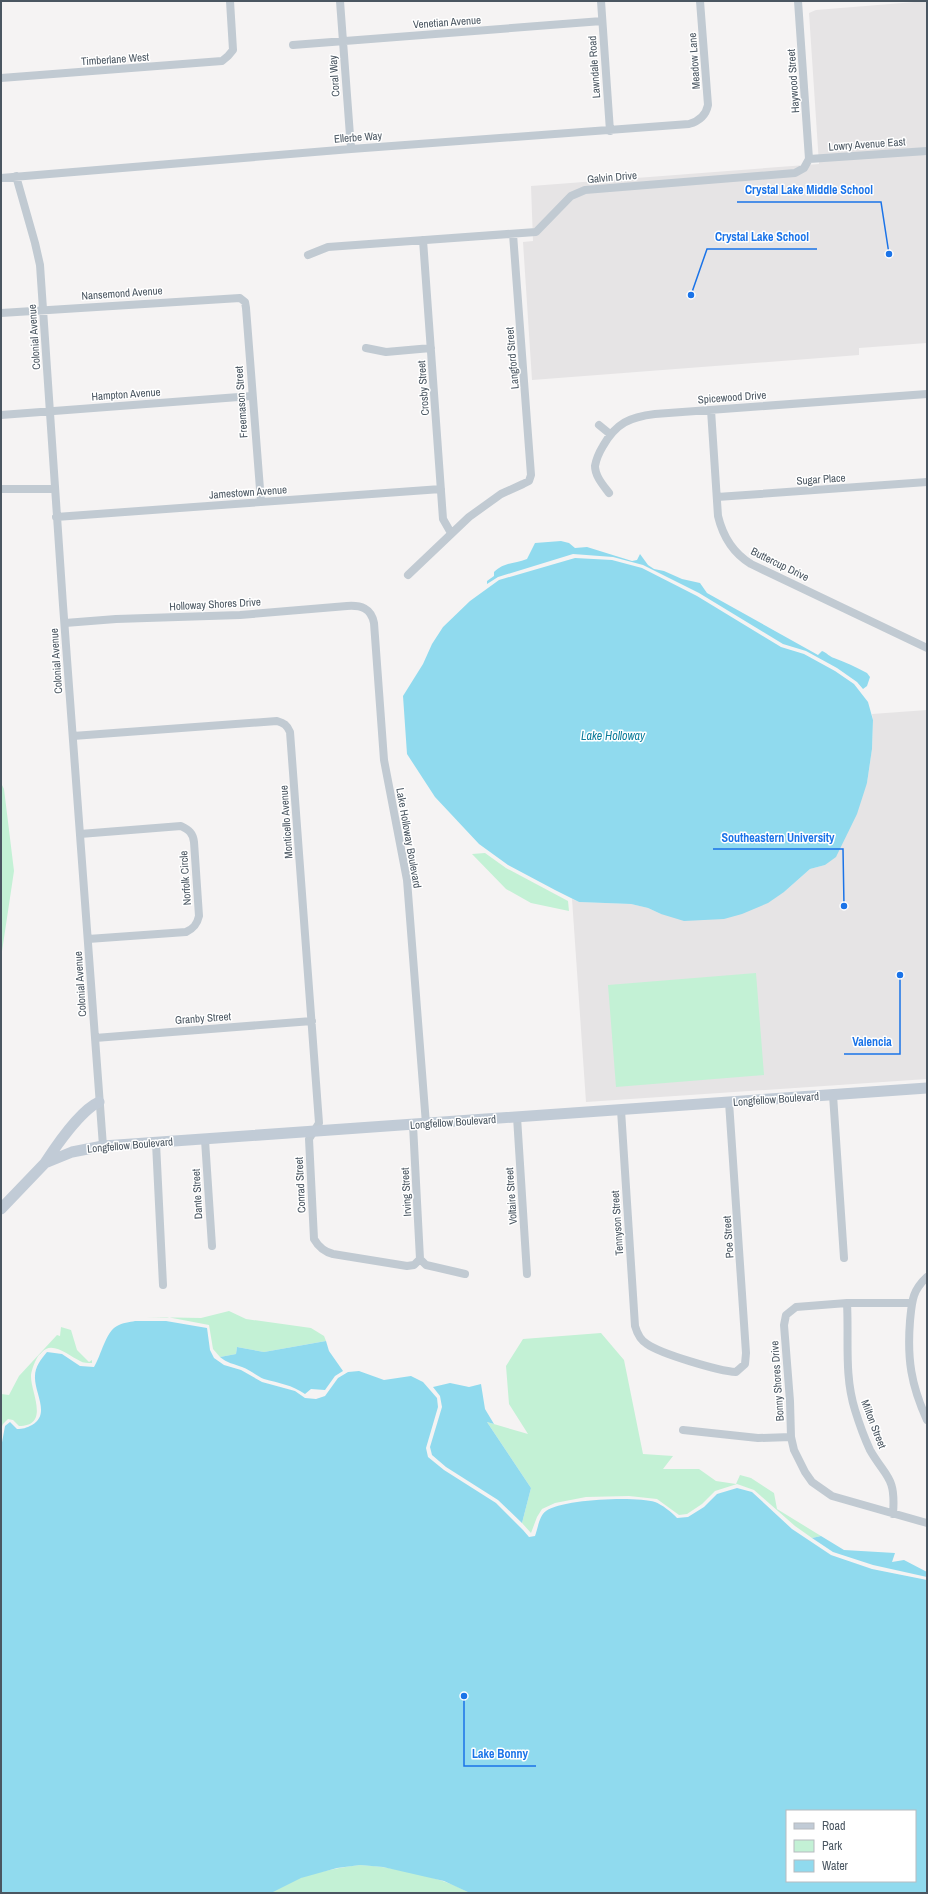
<svg xmlns="http://www.w3.org/2000/svg" width="928" height="1894" font-family="'Archivo Narrow',sans-serif">
<rect width="100%" height="100%" fill="#f5f3f3"/>
<path fill="#e6e4e5" d="M 927,1 L 927,343 L 859,348 L 859,355 L 532,380 L 523,242 L 533,241 L 531,186 L 819,164 L 809,13 L 816,10 Z
M 927,710 L 927,1079 L 586,1102 L 572,899 L 579,902 L 631,904 L 648,908 L 661,914 L 784,892 L 810,869 L 825,865 L 867,783 L 872,749 L 873,720 L 872,714 Z"/>
<path fill="#c3f1d5" d="M 1,783 L 4,789 L 14,871 L 1,958 Z
M 485,853 L 506,868 L 568,901 L 569,911 L 531,903 L 506,889 L 472,854 Z
M 756,973 L 764,1075 L 616,1087 L 608,985 Z
M 229,1311 L 246,1319 L 311,1328 L 324,1336 L 326,1341 L 264,1352 L 237,1347 L 236,1354 L 220,1357 L 213,1349 L 209,1325 L 167,1317 L 146,1317 L 201,1318 Z
M 61,1327 L 71,1330 L 77,1350 L 89,1362 L 92,1360 L 92,1363 C 88,1363 83,1363 80,1361 C 71,1357 56,1344 46,1349 C 43,1350 41,1354 39,1355 C 35,1360 32,1369 31,1375 C 30,1391 51,1426 19,1426 L 13,1420 L 8,1419 L 3,1424 L 1,1429 L 1,1394 L 9,1395 L 19,1376 L 57,1335 L 60,1336 Z
M 601,1333 L 624,1360 L 643,1454 L 673,1456 L 663,1469 L 699,1469 L 716,1481 L 736,1484 L 740,1475 L 751,1478 L 774,1493 L 777,1509 L 821,1536 L 812,1538 L 795,1526 L 754,1490 L 737,1484 L 715,1491 L 702,1504 L 687,1514 L 679,1515 L 657,1499 L 629,1496 L 586,1497 L 555,1503 L 542,1509 L 537,1517 L 531,1533 L 522,1523 L 531,1488 L 487,1422 L 528,1434 L 509,1404 L 506,1366 L 523,1339 Z
M 360,1865 C 394,1867 440,1876 470,1893 L 271,1893 C 290,1876 335,1868 360,1865 Z"/>
<path fill="#90daee" fill-rule="evenodd" d="M 561,541 L 569,543 L 575,548 L 587,547 L 632,561 L 637,560 L 640,554 L 648,565 L 654,569 L 664,571 L 682,579 L 700,583 L 707,593 L 818,655 L 822,651 C 827,653 830,657 834,658 C 845,662 856,667 867,673 L 870,677 L 867,686 L 863,689 L 857,682 L 837,668 L 806,651 L 783,644 L 699,593 L 643,565 L 613,557 L 573,554 L 498,577 L 487,584 L 487,581 L 494,576 L 494,572 C 504,562 514,564 527,559 L 535,543 Z
M 575,558 L 612,560 L 642,568 L 697,596 L 781,647 L 804,654 L 835,671 L 854,684 L 868,702 L 873,720 L 872,749 L 867,783 L 857,814 L 836,857 L 825,865 L 810,869 L 784,892 L 768,903 L 742,914 L 724,919 L 684,921 L 661,914 L 648,908 L 631,904 L 579,902 L 555,890 L 508,865 L 479,844 L 435,797 L 407,754 L 403,696 L 423,664 L 432,644 L 443,627 L 470,601 L 499,580 Z
M 135,1321 L 166,1321 L 207,1328 L 210,1350 L 214,1358 L 224,1365 L 241,1370 L 262,1382 L 295,1391 L 305,1398 L 316,1399 L 325,1396 L 338,1378 L 348,1372 L 359,1371 L 384,1380 L 411,1376 L 423,1382 L 437,1398 L 438,1407 L 426,1448 L 428,1457 L 444,1470 L 496,1503 L 523,1530 L 529,1537 L 535,1536 C 538,1528 539,1516 546,1511 C 562,1499 636,1496 655,1502 C 661,1504 673,1513 677,1518 L 688,1517 L 704,1507 L 717,1494 L 737,1488 L 752,1492 L 792,1529 L 831,1555 L 872,1569 L 927,1580 L 927,1893 L 470,1893 L 444,1881 L 383,1867 L 360,1865 L 337,1868 L 301,1878 L 271,1893 L 1,1893 L 1,1448 L 5,1426 L 10,1422 L 17,1429 C 23,1429 26,1428 32,1425 C 51,1414 34,1393 35,1376 C 35,1367 41,1359 47,1352 L 62,1354 L 80,1366 L 94,1367 C 101,1356 106,1331 117,1326 C 122,1323 130,1322 135,1321 ZM 787,1811 L 915,1811 L 915,1881 L 787,1881 Z
M 326,1341 L 329,1351 L 343,1371 L 335,1376 L 325,1390 L 311,1389 L 305,1394 C 292,1385 279,1383 264,1379 C 257,1376 250,1370 242,1367 C 234,1364 227,1363 220,1357 L 236,1354 L 237,1347 L 264,1352 Z
M 450,1383 L 469,1387 L 481,1384 L 485,1409 L 494,1424 L 487,1422 L 531,1488 L 522,1523 L 498,1500 L 446,1467 L 432,1455 L 430,1447 L 442,1407 L 440,1396 L 433,1387 Z
M 821,1536 L 844,1550 L 895,1553 L 892,1562 L 904,1560 L 927,1572 L 927,1577 L 873,1565 L 833,1552 L 812,1538 Z"/>
<g fill="none" stroke-linecap="round" stroke-linejoin="round">
<path stroke="#c1cad2" stroke-width="8" d="M 340,1 L 351,149
M 601,1 L 610,131
M 798,1 L 809,159
M 293,45 L 602,21
M 1,78 L 222,61 L 228,56 L 233,50 L 230,1
M 809,159 L 927,151
M 16,176 L 35,243 L 40,265 L 63,605 L 103,1146
M 1,178 L 351,149 L 689,124 C 700,121 706,115 708,105 L 700,1
M 423,240 L 443,519 L 451,533
M 308,255 L 328,247 L 536,232 L 571,196 L 585,190 L 795,173 L 804,168 L 809,159
M 1,313 L 240,298 L 245,302 L 246,308 L 261,502
M 366,348 L 386,352 L 431,348
M 711,410 L 718,516 C 723,537 733,553 751,564 L 927,648
M 1,415 L 252,396
M 599,425 L 610,434
M 1,489 L 55,489
M 609,493 C 603,485 595,476 595,466 C 596,460 600,451 603,446 C 616,423 630,417 655,414 L 927,394
M 717,497 L 927,482
M 56,517 L 441,489
M 408,575 L 469,517 L 501,494 L 523,484 L 529,481 L 531,475 L 513,234
M 65,623 L 116,619 L 240,615 L 347,606 C 361,605 371,608 374,623 L 384,760 L 407,880 L 426,1124
M 73,736 L 277,721 C 284,723 287,725 290,732 L 319,1123 L 309,1139 L 314,1239 C 318,1246 325,1252 333,1254 L 407,1266 L 414,1265 L 420,1259
M 80,834 L 181,826 C 189,830 193,833 194,842 L 199,916 C 197,925 193,929 186,932 L 88,939
M 95,1038 L 312,1021
M 833,1095 L 844,1258
M 621,1110 L 635,1326 C 637,1333 640,1340 647,1344 C 661,1354 719,1371 736,1372 L 745,1364 L 746,1353 L 729,1102
M 517,1117 L 527,1274
M 413,1125 L 420,1259
M 205,1140 L 212,1246
M 156,1143 L 163,1285
M 420,1259 L 426,1265 L 465,1274
M 927,1277 C 912,1291 912,1301 910,1321 C 907,1359 911,1385 927,1420
M 847,1303 C 849,1339 844,1375 855,1410 C 859,1423 864,1437 870,1450 C 886,1478 896,1476 893,1514
M 912,1303 L 847,1303 L 796,1307 L 786,1315 L 784,1325 L 790,1401 L 791,1437 L 794,1450 L 805,1472 L 812,1482 L 832,1496 L 927,1523
M 683,1430 L 758,1438 L 791,1437"/>
<path stroke="#c1cbd6" stroke-width="11" d="M 45,1163 C 56,1146 81,1110 99,1102
M 1,1209 L 45,1163 L 72,1152 L 103,1146 L 927,1088"/>
</g>
<g text-anchor="middle" dominant-baseline="central" stroke-width="3" stroke-linejoin="round" paint-order="stroke">
<g font-size="11" fill="#4a5661" stroke="#fff">
<text transform="translate(447 22) rotate(-4)">Venetian Avenue</text>
<text transform="translate(115 59) rotate(-4)">Timberlane West</text>
<text transform="translate(694 61) rotate(-94)">Meadow Lane</text>
<text transform="translate(594 67) rotate(-94)">Lawndale Road</text>
<text transform="translate(334 76) rotate(-94)">Coral Way</text>
<text transform="translate(793 81) rotate(-94)">Haywood Street</text>
<text transform="translate(358 137) rotate(-4)">Ellerbe Way</text>
<text transform="translate(867 144) rotate(-4)">Lowry Avenue East</text>
<text transform="translate(612 177) rotate(-5)">Galvin Drive</text>
<text transform="translate(122 293) rotate(-4)">Nansemond Avenue</text>
<text transform="translate(34 337) rotate(-94)">Colonial Avenue</text>
<text transform="translate(512 358) rotate(-95)">Langford Street</text>
<text transform="translate(423 388) rotate(-94)">Crosby Street</text>
<text transform="translate(126 394) rotate(-4)">Hampton Avenue</text>
<text transform="translate(732 397) rotate(-4)">Spicewood Drive</text>
<text transform="translate(241 402) rotate(-94)">Freemason Street</text>
<text transform="translate(821 479) rotate(-4)">Sugar Place</text>
<text transform="translate(248 492) rotate(-4)">Jamestown Avenue</text>
<text transform="translate(780 564) rotate(26)">Buttercup Drive</text>
<text transform="translate(215 604) rotate(-3)">Holloway Shores Drive</text>
<text transform="translate(56 661) rotate(-94)">Colonial Avenue</text>
<text transform="translate(286 822) rotate(-94)">Monticello Avenue</text>
<text transform="translate(409 838) rotate(80)">Lake Holloway Boulevard</text>
<text transform="translate(185 878) rotate(-94)">Norfolk Circle</text>
<text transform="translate(80 984) rotate(-94)">Colonial Avenue</text>
<text transform="translate(203 1018) rotate(-4)">Granby Street</text>
<text transform="translate(776 1099) rotate(-4)">Longfellow Boulevard</text>
<text transform="translate(453 1122) rotate(-4)">Longfellow Boulevard</text>
<text transform="translate(130 1145) rotate(-5)">Longfellow Boulevard</text>
<text transform="translate(300 1185) rotate(-93)">Conrad Street</text>
<text transform="translate(406 1192) rotate(-93)">Irving Street</text>
<text transform="translate(197 1194) rotate(-93)">Dante Street</text>
<text transform="translate(511 1196) rotate(-94)">Voltaire Street</text>
<text transform="translate(617 1223) rotate(-94)">Tennyson Street</text>
<text transform="translate(728 1237) rotate(-94)">Poe Street</text>
<text transform="translate(777 1381) rotate(-94)">Bonny Shores Drive</text>
<text transform="translate(874 1424) rotate(69)">Milton Street</text>
</g>
<g font-size="12" font-style="italic" fill="#0c7c9b" stroke="#fff">
<text x="613" y="736">Lake Holloway</text>
</g>
</g>
<path fill="none" stroke="#1a73e8" stroke-width="1.5" d="M889 254L881 202H737M691 295L707 249H817M844 906L843 849H713M900 975L900 1054H844M464 1696L464 1766H536"/>
<g fill="#1a73e8" stroke="#fff" stroke-width="1.5">
<circle cx="889" cy="254" r="4"/>
<circle cx="691" cy="295" r="4"/>
<circle cx="844" cy="906" r="4"/>
<circle cx="900" cy="975" r="4"/>
<circle cx="464" cy="1696" r="4"/>
</g>
<g font-size="12" text-anchor="middle" font-weight="bold" fill="#1a73e8" stroke="#fff" stroke-width="3" stroke-linejoin="round" paint-order="stroke">
<text x="809" y="194">Crystal Lake Middle School</text>
<text x="762" y="241">Crystal Lake School</text>
<text x="778" y="842">Southeastern University</text>
<text x="872" y="1046">Valencia</text>
<text x="500" y="1758">Lake Bonny</text>
</g>
<rect width="928" height="1894" fill="none" stroke="#4a5661" stroke-width="4"/>
<rect x="786" y="1810" width="130" height="72" fill="#ffffff" stroke="#b7bbc0"/>
<rect x="794" y="1823" width="20" height="6" fill="#c1cbd6" stroke="#b7bbc0"/>
<text x="822" y="1830" font-size="12" fill="#4a5661">Road</text>
<rect x="794" y="1840" width="20" height="12" fill="#c3f1d5" stroke="#b7bbc0"/>
<text x="822" y="1850" font-size="12" fill="#4a5661">Park</text>
<rect x="794" y="1860" width="20" height="12" fill="#90daee" stroke="#b7bbc0"/>
<text x="822" y="1870" font-size="12" fill="#4a5661">Water</text>
</svg>
